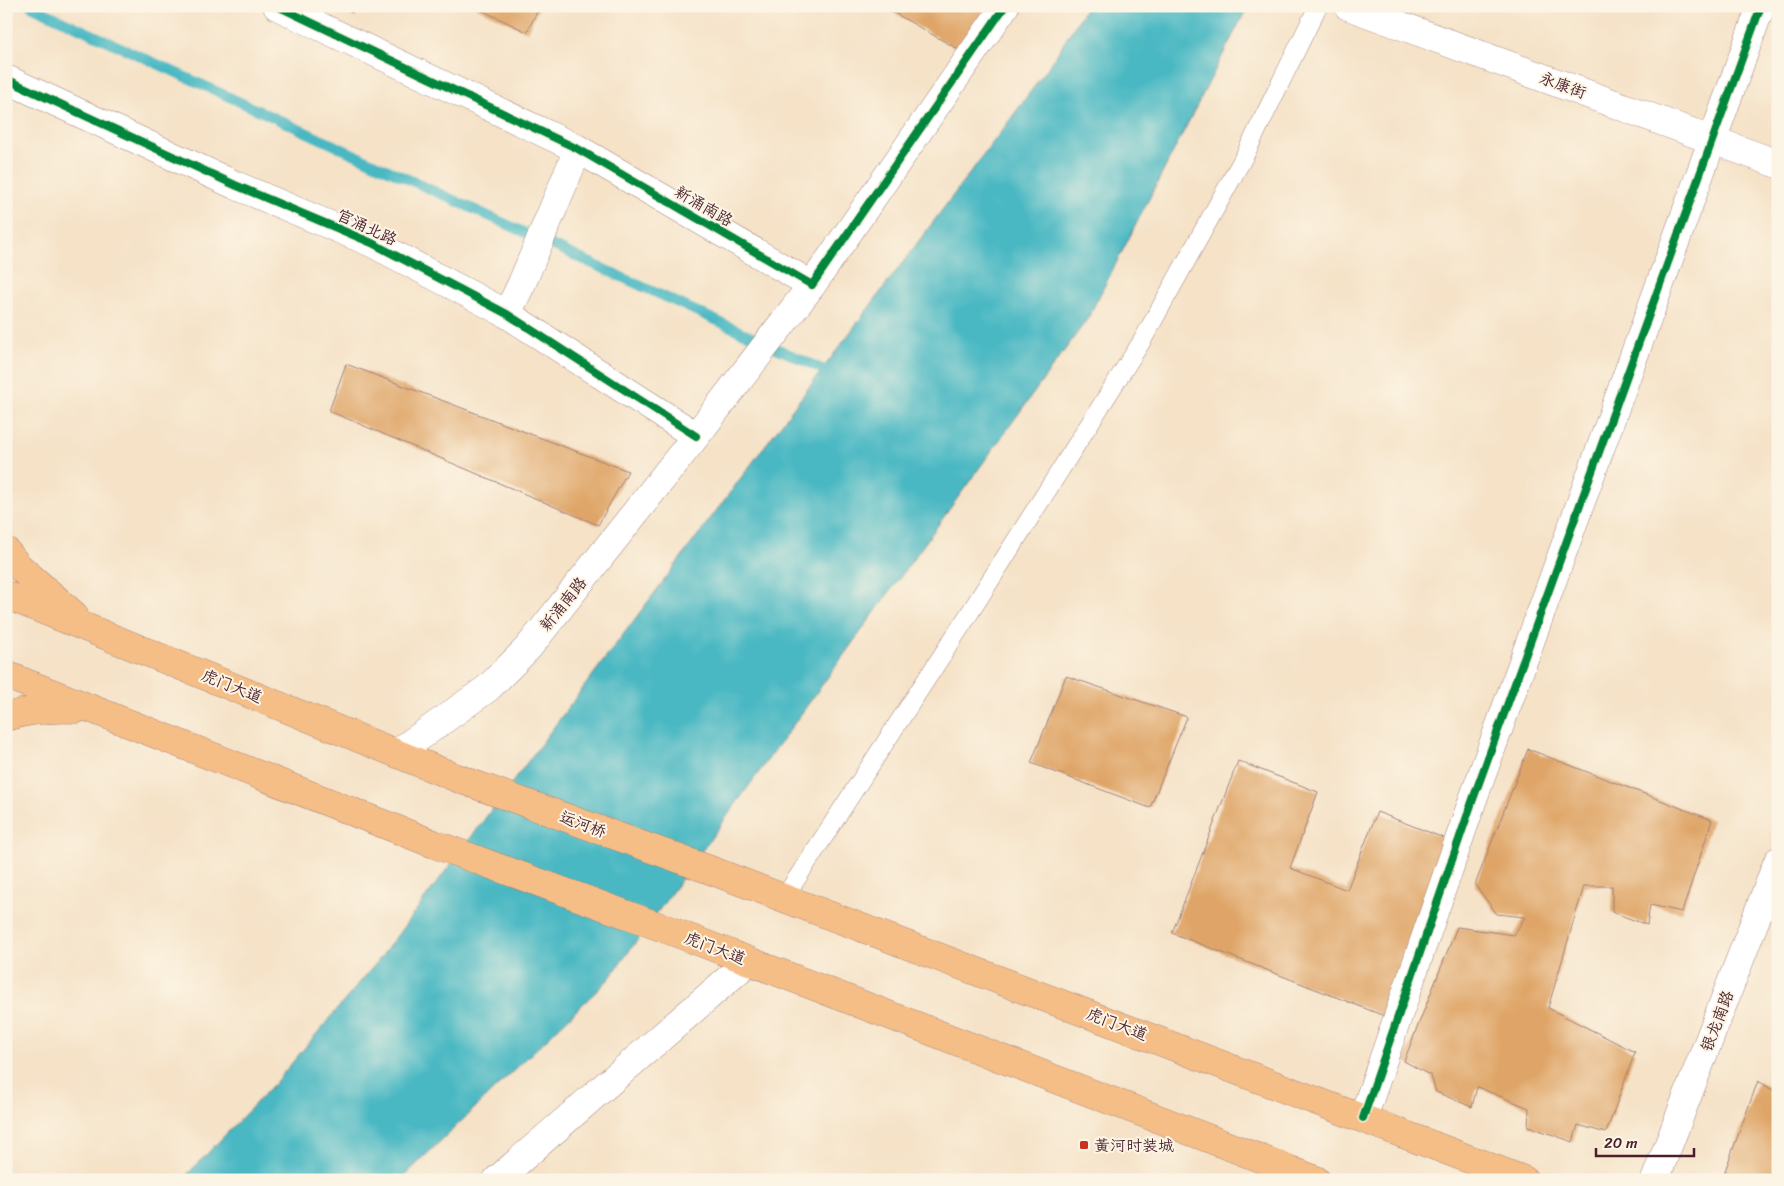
<svg xmlns="http://www.w3.org/2000/svg" width="1784" height="1186" font-family="Sriracha,'LXGW WenKai TC',sans-serif">
<rect width="100%" height="100%" fill="#fcf5e5"/>
<filter id="ink" filterUnits="userSpaceOnUse"><feTurbulence type="fractalNoise" baseFrequency=".02" numOctaves="2"/><feDisplacementMap in="SourceGraphic" scale="10" xChannelSelector="R" yChannelSelector="G"/><feConvolveMatrix kernelMatrix="1 2 1 2 8 2 1 2 1" color-interpolation-filters="sRGB"/></filter>
<filter id="wash" filterUnits="userSpaceOnUse"><feTurbulence type="fractalNoise" baseFrequency=".0096" numOctaves="4" result="noise"/><feDisplacementMap in="SourceGraphic" scale="20" xChannelSelector="R" yChannelSelector="G"/><feGaussianBlur stdDeviation="1.12" result="paint"/><feColorMatrix in="noise" values="0 0 0 0 0 0 0 0 0 0 0 0 0 0 0 0 0 1.4 0 .05"/><feComposite in="paint" operator="in"/></filter>
<g filter="url(#wash)">
<rect width="100%" height="100%" fill="#f5e2c7"/>
<path fill="#49b8c3" stroke="#4a6c77" d="M 1087,6 L 1248,6 L 1088,318 L 609,979 L 400,1180 L 182,1180 L 275,1083 L 378,961 L 1012,117 L 1052,62 Z"/>
<g fill="none" stroke-linecap="round" stroke-linejoin="round">
<path stroke="#49b8c3" stroke-width="10" d="M 31,6 L 835,375"/>
</g>
<g id="blocks">
<path fill="#dfa568" d="M 339,6 L 356,6 L 352,13 Z
M 473,6 L 540,6 L 527,32 Z
M 882,6 L 989,6 L 963,52 Z
M 346,364 L 628,471 L 598,525 L 329,411 Z
M 1066,676 L 1187,717 L 1150,808 L 1031,763 Z
M 1528,749 L 1712,820 L 1682,912 L 1650,905 L 1647,925 L 1612,912 L 1612,886 L 1584,886 L 1548,1008 L 1635,1052 L 1606,1133 L 1578,1125 L 1573,1142 L 1528,1126 L 1529,1108 L 1477,1087 L 1472,1107 L 1436,1092 L 1431,1076 L 1404,1061 L 1457,927 L 1514,935 L 1525,917 L 1497,914 L 1475,885 Z
M 1238,761 L 1318,792 L 1290,868 L 1347,890 L 1377,812 L 1454,842 L 1387,1017 L 1172,933 Z
M 1758,1081 L 1778,1093 L 1778,1180 L 1722,1179 Z"/>
</g>
</g>
<g filter="url(#ink)">
<use href="#blocks" fill-opacity="0" stroke="#a08079" stroke-width="1"/>
<g fill="none" stroke-linecap="round" stroke-linejoin="round">
<g stroke="#a08079" stroke-width="19">
<path id="lane" d="M 784,898 L 969,614 L 1142,341 L 1245,155 L 1318,6"/>
</g>
<g stroke="#a08079" stroke-width="29">
<path id="street" d="M 277,6 L 578,149 L 812,285 L 1005,6
M 1348,6 L 1778,164
M 6,79 L 235,185 L 372,243 L 507,314 L 696,436
M 507,314 L 522,283 L 578,149
M 397,753 L 488,688 L 528,648 L 696,436 L 812,285
M 1363,1118 L 1472,802 L 1761,6
M 497,1180 L 749,961
M 1655,1180 L 1778,861"/>
</g>
<g stroke="#a08079" stroke-width="29">
<path id="primary" d="M 6,551 L 18,566 L 74,615
M 6,595 L 457,778 L 710,870 L 1524,1180
M 6,675 L 434,844 L 674,932 L 1316,1180
M 6,717 C 30,709 53,708 77,709"/>
</g>
<use href="#lane" stroke="#fff" stroke-width="18"/>
<use href="#street" stroke="#fff" stroke-width="28"/>
<use href="#primary" stroke="#f6be87" stroke-width="28"/>
<g stroke="#fcf5e5" stroke-width="11">
<path id="cycleway" d="M 277,6 L 578,149 L 812,285 L 1005,6
M 6,79 L 235,185 L 372,243 L 507,314 L 696,436
M 1363,1118 L 1472,802 L 1761,6"/>
</g>
<use href="#cycleway" stroke="#00873e" stroke-width="8"/>
</g>
</g>
<rect fill="#c8321e" stroke="#fcf5e5" stroke-width="2" x="1079" y="1140" width="10" height="10" rx="2.5"/>
<g text-anchor="middle" dominant-baseline="central" stroke-width="4" stroke-linejoin="round" paint-order="stroke">
<g font-size="16" fill="#4a1f2b" stroke="#fcf5e5">
<text transform="translate(1563 85) rotate(20)">永康街</text>
<text transform="translate(704 206) rotate(30)">新涌南路</text>
<text transform="translate(367 227) rotate(25)">官涌北路</text>
<text transform="translate(563 604) rotate(-51)">新涌南路</text>
<text transform="translate(232 686) rotate(22)">虎门大道</text>
<text transform="translate(583 824) rotate(20)">运河桥</text>
<text transform="translate(715 948) rotate(21)">虎门大道</text>
<text transform="translate(1717 1021) rotate(-69)">银龙南路</text>
<text transform="translate(1117 1024) rotate(21)">虎门大道</text>
</g>
<g font-size="16" fill="#4a1f2b" stroke="#fcf5e5" text-anchor="start">
<text x="1094" y="1145">黄河时装城</text>
</g>
</g>
<rect width="1784" height="1186" fill="none" stroke="#fcf5e5" stroke-width="25"/>
<path d="M1596 1148v8h98v-8" fill="none" stroke="#4a1f2b" stroke-width="2.5"/>
<text x="1604" y="1148" font-size="15" fill="#4a1f2b" stroke="#fcf5e5" stroke-width="4" paint-order="stroke">20 m</text>
</svg>
